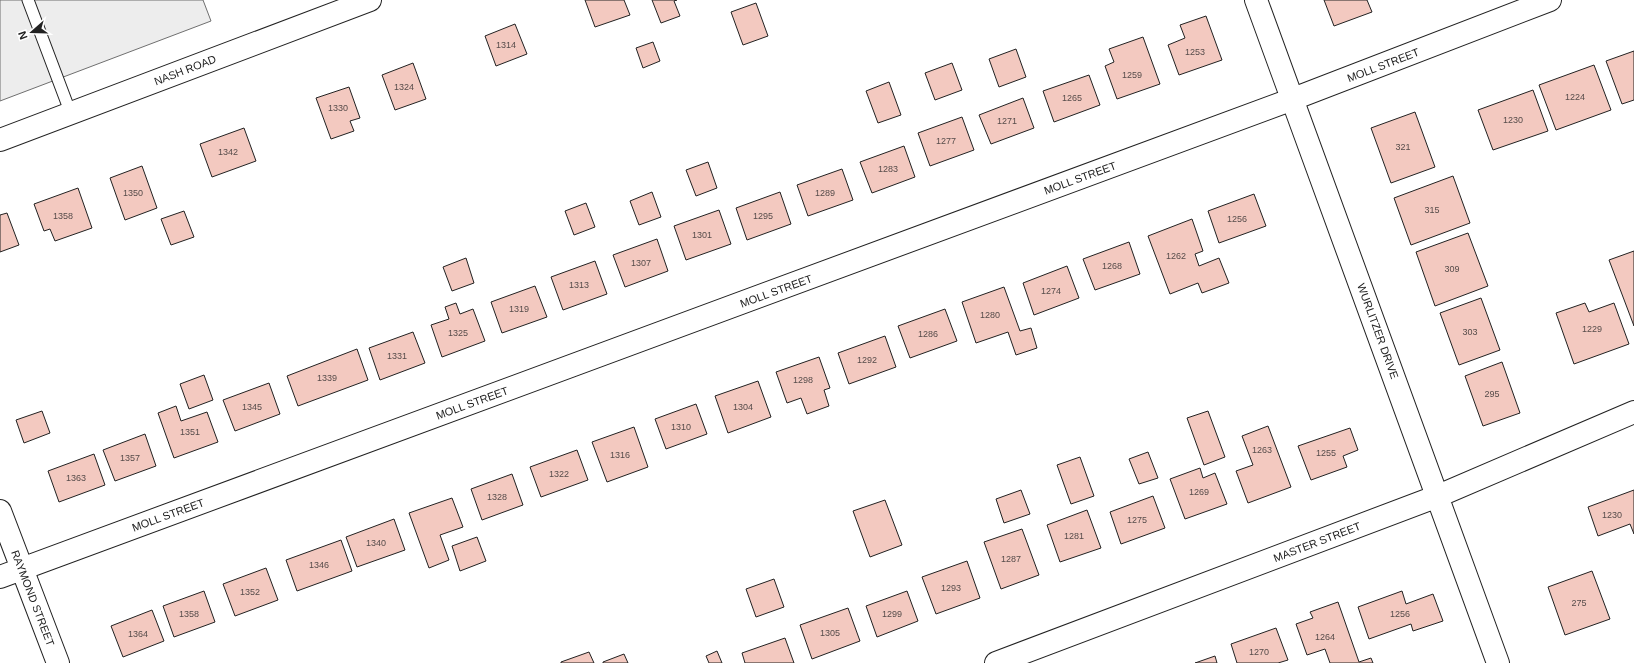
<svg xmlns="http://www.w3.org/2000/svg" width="1634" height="663" font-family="Helvetica,sans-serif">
<rect width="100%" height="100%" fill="#fff"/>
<path fill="#ededed" stroke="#6f6f6f" d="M 0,0 L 203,0 L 211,21 L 0,101 Z"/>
<path fill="#f3c9c0" stroke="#222" d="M 585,0 L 624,0 L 630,15 L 595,27 Z
M 652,0 L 677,0 L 674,1 L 680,16 L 661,23 Z
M 1324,0 L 1367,0 L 1372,12 L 1334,26 Z
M 756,3 L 768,36 L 743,45 L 731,12 Z
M 1206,16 L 1222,60 L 1179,75 L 1168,45 L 1185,38 L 1180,25 Z
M 515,24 L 527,54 L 496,66 L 485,36 Z
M 1143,37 L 1160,84 L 1117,99 L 1105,66 L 1114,62 L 1109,49 Z
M 653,42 L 660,61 L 643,68 L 636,48 Z
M 1016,49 L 1026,77 L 999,87 L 989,59 Z
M 1634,51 L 1634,100 L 1622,104 L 1606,61 Z
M 413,63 L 426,99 L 395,110 L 382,75 Z
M 952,63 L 962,90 L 935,100 L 925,73 Z
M 1594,65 L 1611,110 L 1556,130 L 1539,85 Z
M 1089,75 L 1100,105 L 1054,122 L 1043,91 Z
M 889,82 L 901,115 L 878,123 L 866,91 Z
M 349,87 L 360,118 L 350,121 L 354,131 L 331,139 L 316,98 Z
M 1533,90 L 1548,131 L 1493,150 L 1478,110 Z
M 1023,98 L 1034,128 L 991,144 L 979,115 Z
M 1415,112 L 1435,167 L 1391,183 L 1371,128 Z
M 962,117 L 974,150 L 930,166 L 918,133 Z
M 244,128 L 256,161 L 212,177 L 200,144 Z
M 904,146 L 915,177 L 872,193 L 860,162 Z
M 708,162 L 717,188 L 696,196 L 686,170 Z
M 142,166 L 157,208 L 125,220 L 110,178 Z
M 842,169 L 853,200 L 808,216 L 797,185 Z
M 1453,176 L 1470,223 L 1411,245 L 1394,198 Z
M 78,188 L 92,228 L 55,241 L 50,229 L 44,231 L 34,204 Z
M 652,192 L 661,217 L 639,225 L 630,201 Z
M 780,192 L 791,224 L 747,240 L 736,208 Z
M 1254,194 L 1266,226 L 1219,243 L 1208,211 Z
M 586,203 L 595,227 L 574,235 L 565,211 Z
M 719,210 L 731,244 L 686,260 L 674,226 Z
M 184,211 L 194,237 L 171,245 L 161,219 Z
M 7,213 L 19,245 L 0,252 L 0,215 Z
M 1192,219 L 1203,251 L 1195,254 L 1199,266 L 1219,258 L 1229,283 L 1202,293 L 1198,283 L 1170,294 L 1148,236 Z
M 1468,233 L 1488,286 L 1435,306 L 1416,252 Z
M 657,239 L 668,271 L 625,287 L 613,255 Z
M 1129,242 L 1140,274 L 1095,290 L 1083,259 Z
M 1634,251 L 1634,326 L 1609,260 Z
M 466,258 L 474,283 L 452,291 L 443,267 Z
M 595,261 L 607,294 L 563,310 L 551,277 Z
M 1067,266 L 1079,298 L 1034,315 L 1023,283 Z
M 535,286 L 547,317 L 502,333 L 491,302 Z
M 1004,287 L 1020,331 L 1031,328 L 1037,348 L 1016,355 L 1008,332 L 976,343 L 962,302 Z
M 1481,298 L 1500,350 L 1459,365 L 1440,313 Z
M 456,303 L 460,314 L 473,309 L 485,341 L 442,357 L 431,325 L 449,319 L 445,307 Z
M 1585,303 L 1589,312 L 1614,303 L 1629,344 L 1574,364 L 1556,313 Z
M 945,309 L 957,341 L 910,358 L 898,326 Z
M 413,332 L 425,363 L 380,380 L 369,348 Z
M 885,336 L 896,367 L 849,384 L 838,353 Z
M 357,349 L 368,380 L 298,406 L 287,376 Z
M 819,357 L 830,388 L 824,390 L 829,406 L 807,414 L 801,398 L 787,403 L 776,372 Z
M 1502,362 L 1520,413 L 1483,426 L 1465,376 Z
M 204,375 L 213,400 L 189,409 L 180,384 Z
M 758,381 L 771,417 L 728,433 L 715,396 Z
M 269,383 L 280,414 L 235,431 L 223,400 Z
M 696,404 L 707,434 L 666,449 L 655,419 Z
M 176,406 L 181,421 L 207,412 L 218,442 L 174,458 L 158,413 Z
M 42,411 L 50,433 L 24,443 L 16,420 Z
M 1208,411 L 1225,457 L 1204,465 L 1187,418 Z
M 1268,426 L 1291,487 L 1248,503 L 1236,471 L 1253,465 L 1242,436 Z
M 634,427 L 648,467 L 607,482 L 592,442 Z
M 1350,428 L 1358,450 L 1343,456 L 1347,467 L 1311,480 L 1298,446 Z
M 145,434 L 156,466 L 115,481 L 103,450 Z
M 577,450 L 588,480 L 541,497 L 530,467 Z
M 1148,452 L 1158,478 L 1139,484 L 1129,459 Z
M 94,454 L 105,485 L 59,502 L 48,471 Z
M 1080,457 L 1094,496 L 1071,504 L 1057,465 Z
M 1200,468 L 1203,478 L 1215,473 L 1227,504 L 1185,519 L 1170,479 Z
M 512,474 L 523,505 L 482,520 L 471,489 Z
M 1021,490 L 1030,514 L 1004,523 L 996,499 Z
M 1634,490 L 1634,534 L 1630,524 L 1598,536 L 1588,507 Z
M 1153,496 L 1165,528 L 1121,544 L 1110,512 Z
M 452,498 L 463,527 L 440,535 L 449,560 L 429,568 L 409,513 Z
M 885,500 L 902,545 L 870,557 L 853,511 Z
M 1087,510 L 1101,548 L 1060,562 L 1047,525 Z
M 394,519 L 405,550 L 357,567 L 346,537 Z
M 1022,529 L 1039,575 L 1001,589 L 984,542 Z
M 477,537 L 486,561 L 460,571 L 452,546 Z
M 341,540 L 352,571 L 297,591 L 286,560 Z
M 967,561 L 980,598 L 936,614 L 922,577 Z
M 266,568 L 278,600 L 235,616 L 223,584 Z
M 1592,571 L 1610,619 L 1565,635 L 1548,587 Z
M 774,579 L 784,607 L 756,617 L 746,589 Z
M 204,591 L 215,622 L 174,637 L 163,606 Z
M 907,591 L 918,621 L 877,637 L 866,606 Z
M 1402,591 L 1406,604 L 1433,594 L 1443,621 L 1413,631 L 1411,624 L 1369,639 L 1358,607 Z
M 1338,602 L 1359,662 L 1371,658 L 1373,663 L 1330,663 L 1325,649 L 1307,655 L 1296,624 L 1313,618 L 1310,612 Z
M 848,608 L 860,641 L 812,659 L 800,625 Z
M 152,610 L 164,641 L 123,657 L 111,626 Z
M 1276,628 L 1288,660 L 1278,663 L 1237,663 L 1231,644 Z
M 785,638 L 794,663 L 745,663 L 742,653 Z
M 717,651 L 722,663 L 709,663 L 706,656 Z
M 589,652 L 594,663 L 561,663 L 561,662 Z
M 624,654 L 628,663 L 603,663 L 603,662 Z
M 1215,656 L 1217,663 L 1195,663 Z"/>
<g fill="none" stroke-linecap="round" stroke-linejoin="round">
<g stroke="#222" stroke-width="13">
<path id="service" d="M 28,0 L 71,114"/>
</g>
<g stroke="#222" stroke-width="24">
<path id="minor" d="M 1256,0 L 1498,663
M 0,511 L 58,663
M 0,577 L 1293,99 L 1550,0
M 996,663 L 1438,496 L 1634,412"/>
</g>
<g stroke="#222" stroke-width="24">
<path id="secondary" d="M 0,140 L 370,0"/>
</g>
<use href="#service" stroke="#fff" stroke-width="11"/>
<use href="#minor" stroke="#fff" stroke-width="22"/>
<use href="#secondary" stroke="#fff" stroke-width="22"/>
</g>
<g text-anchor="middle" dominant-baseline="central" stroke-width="3" stroke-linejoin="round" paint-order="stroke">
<g font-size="9" fill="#564c4a">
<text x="506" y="45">1314</text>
<text x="1195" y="52">1253</text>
<text x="1132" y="75">1259</text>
<text x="404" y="87">1324</text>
<text x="1575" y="97">1224</text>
<text x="1072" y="98">1265</text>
<text x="338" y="108">1330</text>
<text x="1513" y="120">1230</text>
<text x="1007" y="121">1271</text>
<text x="946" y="141">1277</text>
<text x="1403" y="147">321</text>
<text x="228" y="152">1342</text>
<text x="888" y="169">1283</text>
<text x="133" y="193">1350</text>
<text x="825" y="193">1289</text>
<text x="1432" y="210">315</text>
<text x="63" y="216">1358</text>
<text x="763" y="216">1295</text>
<text x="1237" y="219">1256</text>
<text x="702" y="235">1301</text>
<text x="1176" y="256">1262</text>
<text x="641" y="263">1307</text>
<text x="1112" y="266">1268</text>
<text x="1452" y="269">309</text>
<text x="579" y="285">1313</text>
<text x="1051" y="291">1274</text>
<text x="519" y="309">1319</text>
<text x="990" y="315">1280</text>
<text x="1592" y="329">1229</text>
<text x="1470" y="332">303</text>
<text x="458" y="333">1325</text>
<text x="928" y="334">1286</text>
<text x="397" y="356">1331</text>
<text x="867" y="360">1292</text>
<text x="327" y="378">1339</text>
<text x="803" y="380">1298</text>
<text x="1492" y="394">295</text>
<text x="252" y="407">1345</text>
<text x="743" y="407">1304</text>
<text x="681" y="427">1310</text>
<text x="190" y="432">1351</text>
<text x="1262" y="450">1263</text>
<text x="1326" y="453">1255</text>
<text x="620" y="455">1316</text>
<text x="130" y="458">1357</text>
<text x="559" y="474">1322</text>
<text x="76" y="478">1363</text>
<text x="1199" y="492">1269</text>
<text x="497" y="497">1328</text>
<text x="1612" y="515">1230</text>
<text x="1137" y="520">1275</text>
<text x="1074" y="536">1281</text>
<text x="376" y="543">1340</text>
<text x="1011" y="559">1287</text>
<text x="319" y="565">1346</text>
<text x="951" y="588">1293</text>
<text x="250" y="592">1352</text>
<text x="1579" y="603">275</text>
<text x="189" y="614">1358</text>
<text x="892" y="614">1299</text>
<text x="1400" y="614">1256</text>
<text x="830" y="633">1305</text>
<text x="138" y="634">1364</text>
<text x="1325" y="637">1264</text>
<text x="1259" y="652">1270</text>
</g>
<g font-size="11" fill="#222" stroke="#fff">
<text transform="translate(1383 65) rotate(-21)">MOLL STREET</text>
<text transform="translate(185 70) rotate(-21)">NASH ROAD</text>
<text transform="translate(1080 178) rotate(-20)">MOLL STREET</text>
<text transform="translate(776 291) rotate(-20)">MOLL STREET</text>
<text transform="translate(1378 331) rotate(70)">WURLITZER DRIVE</text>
<text transform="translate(472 403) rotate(-20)">MOLL STREET</text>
<text transform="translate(168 515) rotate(-20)">MOLL STREET</text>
<text transform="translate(1317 542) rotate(-21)">MASTER STREET</text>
<text transform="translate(33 598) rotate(69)">RAYMOND STREET</text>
</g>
</g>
<g transform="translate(32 32) rotate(250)" stroke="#ffffff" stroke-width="3" paint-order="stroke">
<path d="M0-3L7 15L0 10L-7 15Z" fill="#222222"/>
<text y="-6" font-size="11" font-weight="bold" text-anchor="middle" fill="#222222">N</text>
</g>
</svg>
